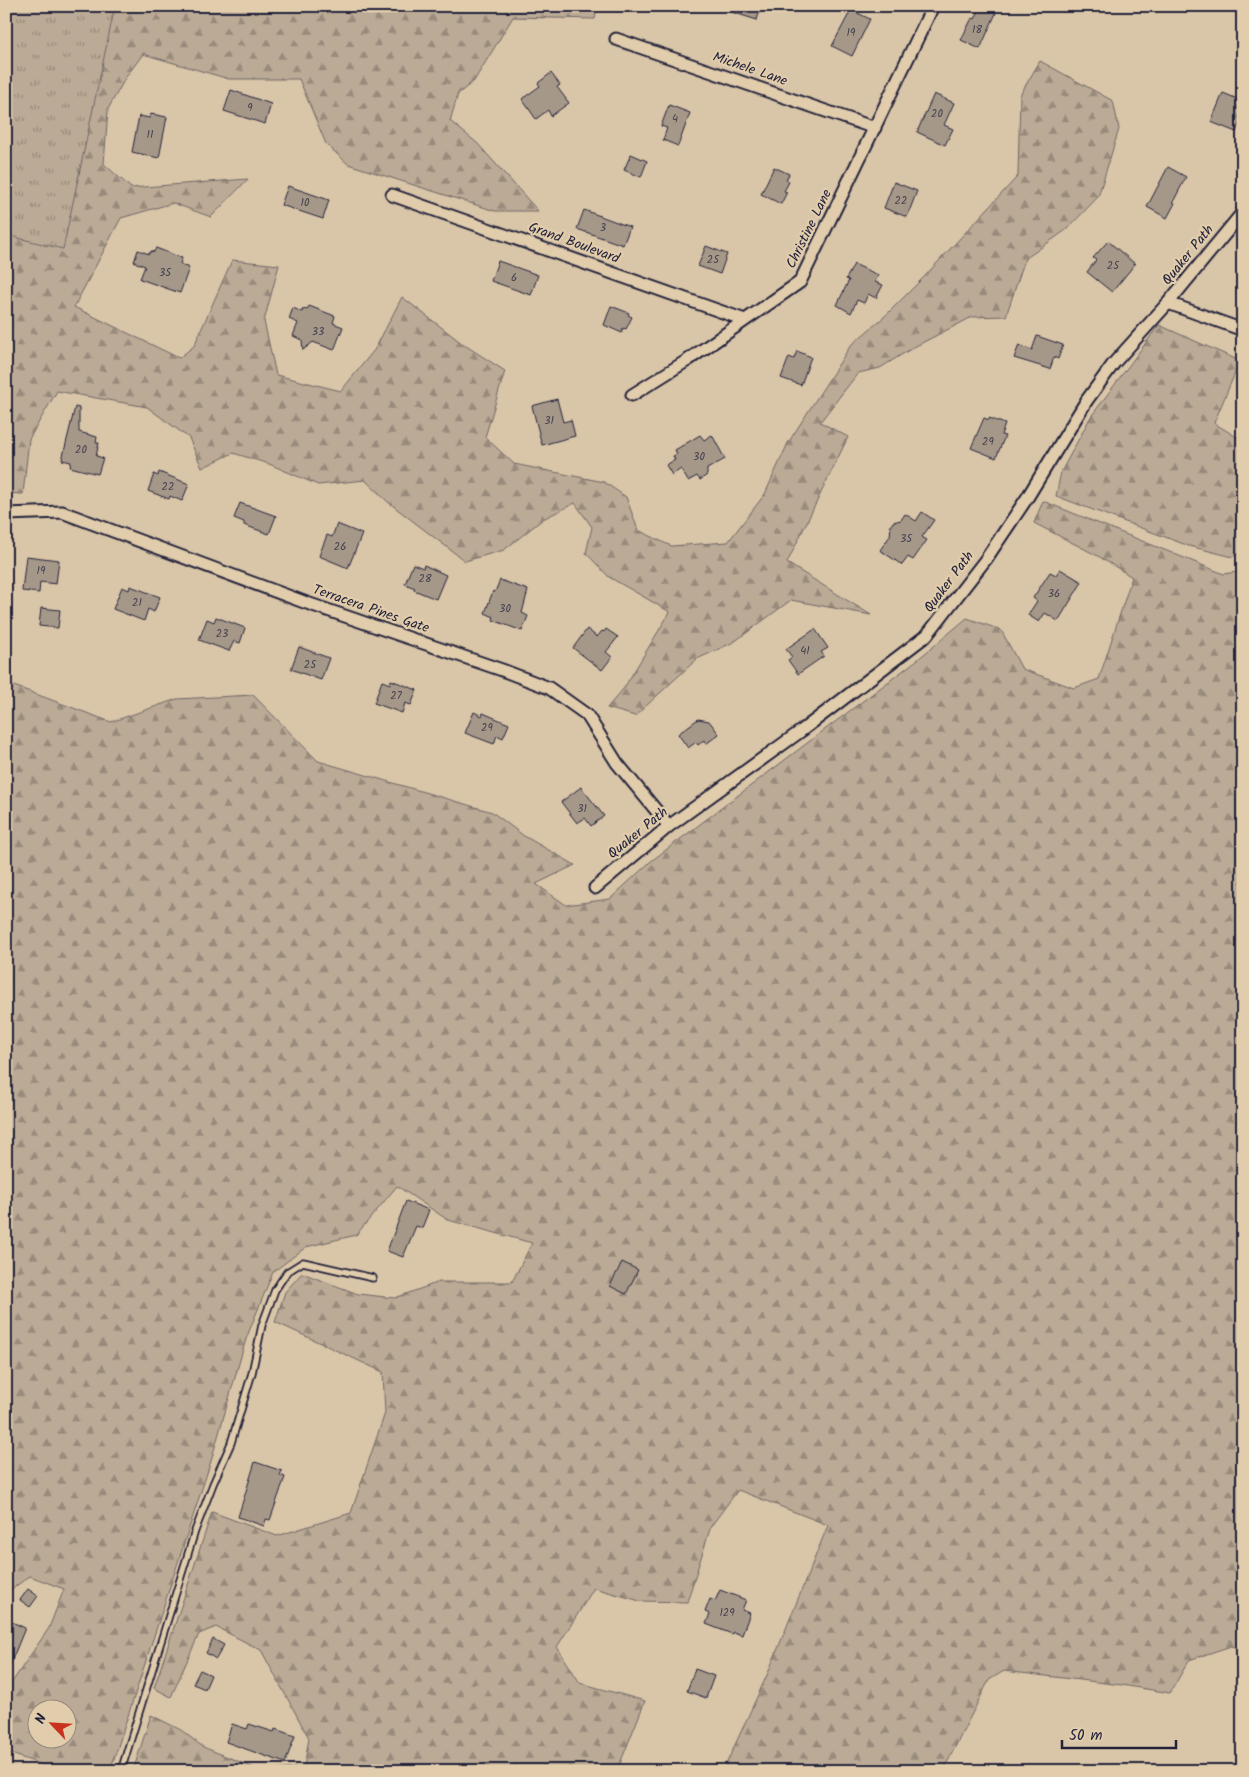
<svg xmlns="http://www.w3.org/2000/svg" width="1249" height="1777" font-family="Kalam,sans-serif">
<defs>
<pattern id="forest-firs" width="22" height="20" patternUnits="userSpaceOnUse" patternTransform="scale(1.25)"><rect width="22" height="20" fill="#bbaa95"/><path d="M5 1l3.5 6h-7zM16 11l3.5 6h-7z" fill="#988a7b"/></pattern>
<pattern id="park-tufts" width="24" height="20" patternUnits="userSpaceOnUse" patternTransform="scale(1.25)"><rect width="24" height="20" fill="#bbaa95"/><path d="M3 7l-1-3M5 7V3M7 7l1-3M15 17l-1-3M17 17v-4M19 17l1-3" fill="none" stroke="#988a7b"/></pattern>
</defs>
<rect width="100%" height="100%" fill="#d9c5a7"/>
<filter id="ink" filterUnits="userSpaceOnUse"><feTurbulence type="fractalNoise" baseFrequency=".02" numOctaves="2"/><feDisplacementMap in="SourceGraphic" scale="10" xChannelSelector="R" yChannelSelector="G"/><feConvolveMatrix kernelMatrix="1 2 1 2 8 2 1 2 1" color-interpolation-filters="sRGB"/></filter>
<g filter="url(#ink)">
<path fill="url(#forest-firs)" stroke="#6e6668" fill-rule="evenodd" d="M 6,6 L 597,6 L 595,19 L 513,17 L 474,81 L 458,94 L 450,121 L 477,143 L 538,211 L 495,211 L 348,164 L 326,144 L 299,79 L 229,79 L 143,54 L 126,77 L 108,109 L 104,164 L 131,188 L 248,179 L 211,217 L 173,203 L 121,218 L 74,307 L 179,358 L 194,346 L 232,260 L 279,265 L 264,321 L 276,375 L 341,391 L 375,349 L 402,297 L 463,344 L 505,371 L 485,437 L 514,464 L 604,482 L 626,497 L 638,530 L 671,546 L 728,542 L 765,494 L 788,443 L 851,345 L 884,317 L 924,277 L 1018,176 L 1020,95 L 1040,61 L 1113,101 L 1119,129 L 1098,197 L 1066,230 L 1025,259 L 1006,316 L 972,317 L 914,347 L 880,368 L 858,373 L 820,422 L 848,437 L 787,563 L 871,615 L 791,600 L 734,642 L 697,659 L 635,716 L 607,708 L 624,688 L 670,612 L 609,577 L 586,553 L 592,527 L 575,503 L 543,519 L 504,550 L 465,561 L 388,502 L 365,480 L 318,485 L 269,464 L 233,453 L 202,468 L 189,438 L 147,407 L 57,391 L 29,439 L 23,494 L 6,493 Z
M 1159,325 L 1240,361 L 1214,423 L 1243,441 L 1243,550 L 1233,557 L 1189,546 L 1056,496 L 1061,472 L 1090,418 Z
M 1043,501 L 1224,574 L 1243,571 L 1243,1650 L 1231,1646 L 1189,1660 L 1170,1693 L 1122,1685 L 1004,1671 L 989,1680 L 947,1763 L 945,1771 L 723,1771 L 768,1673 L 828,1525 L 738,1490 L 711,1526 L 687,1602 L 640,1601 L 594,1588 L 557,1647 L 580,1683 L 645,1701 L 617,1771 L 268,1771 L 304,1767 L 309,1738 L 261,1650 L 216,1627 L 199,1634 L 171,1697 L 154,1688 L 212,1512 L 277,1536 L 351,1513 L 385,1413 L 383,1372 L 275,1322 L 285,1292 L 302,1273 L 358,1294 L 395,1298 L 439,1282 L 512,1282 L 532,1243 L 448,1220 L 397,1186 L 356,1235 L 306,1247 L 273,1272 L 246,1339 L 211,1461 L 110,1771 L 59,1771 L 6,1752 L 6,1691 L 49,1628 L 64,1589 L 30,1576 L 6,1593 L 6,683 L 111,722 L 177,699 L 253,695 L 318,761 L 492,812 L 524,836 L 575,865 L 536,884 L 566,905 L 610,899 L 650,862 L 917,660 L 967,618 L 1001,630 L 1022,669 L 1074,688 L 1099,679 L 1132,577 L 1098,556 L 1034,523 ZM 38,1710 L 68,1710 L 68,1740 L 38,1740 Z
M 151,1715 L 181,1730 L 203,1747 L 262,1771 L 133,1771 Z"/>
<path fill="url(#park-tufts)" stroke="#6e6668" d="M 6,6 L 115,6 L 63,249 L 6,235 Z"/>
<path fill="#a69889" stroke="#22223b" d="M 722,6 L 761,6 L 757,20 L 722,9 Z
M 981,6 L 996,13 L 980,49 L 961,40 L 972,18 L 975,19 Z
M 851,10 L 870,19 L 852,56 L 832,46 Z
M 551,73 L 560,85 L 557,87 L 569,103 L 551,116 L 548,110 L 536,119 L 522,99 L 540,86 L 538,83 Z
M 231,90 L 271,104 L 265,124 L 224,111 Z
M 1223,93 L 1240,100 L 1237,109 L 1241,111 L 1238,118 L 1241,119 L 1236,132 L 1211,122 Z
M 934,94 L 954,103 L 944,125 L 953,129 L 945,145 L 917,132 Z
M 669,105 L 690,113 L 678,146 L 663,140 L 667,128 L 661,126 Z
M 151,114 L 167,117 L 159,158 L 132,152 L 139,116 L 150,118 Z
M 631,154 L 647,161 L 641,177 L 624,170 Z
M 774,167 L 789,174 L 786,180 L 789,182 L 784,191 L 787,192 L 781,204 L 761,194 Z
M 1168,167 L 1186,177 L 1173,202 L 1175,203 L 1167,218 L 1147,207 Z
M 894,182 L 917,191 L 907,217 L 884,208 Z
M 288,186 L 329,200 L 323,219 L 281,205 Z
M 584,210 L 630,227 L 623,245 L 577,229 Z
M 1108,241 L 1135,264 L 1112,292 L 1087,272 L 1096,260 L 1093,258 Z
M 706,246 L 727,254 L 720,274 L 698,266 Z
M 156,248 L 182,258 L 180,264 L 189,268 L 180,293 L 140,279 L 145,266 L 134,262 L 138,250 L 149,254 L 151,251 L 154,252 Z
M 498,261 L 538,275 L 531,295 L 491,281 Z
M 854,264 L 878,275 L 875,282 L 883,285 L 876,298 L 868,294 L 864,303 L 857,300 L 851,313 L 837,305 L 849,280 L 846,279 Z
M 309,306 L 335,316 L 333,323 L 343,327 L 334,350 L 313,342 L 303,350 L 302,340 L 293,336 L 298,323 L 289,319 L 293,308 L 302,312 L 303,309 L 307,310 Z
M 611,306 L 629,313 L 628,315 L 632,317 L 626,329 L 623,328 L 622,333 L 604,325 Z
M 1037,336 L 1063,345 L 1058,359 L 1054,357 L 1050,369 L 1014,358 L 1019,345 L 1032,350 Z
M 797,351 L 811,357 L 801,385 L 781,378 L 789,357 L 794,359 Z
M 557,399 L 563,422 L 571,420 L 575,436 L 542,445 L 532,406 Z
M 75,407 L 79,408 L 79,432 L 97,437 L 96,443 L 99,443 L 96,456 L 103,458 L 98,474 L 70,467 L 71,462 L 62,460 Z
M 984,418 L 989,420 L 989,418 L 1005,424 L 1001,435 L 1005,436 L 996,458 L 971,448 Z
M 700,435 L 704,440 L 712,435 L 725,459 L 707,469 L 707,475 L 700,480 L 697,476 L 688,481 L 681,469 L 672,475 L 666,465 L 675,460 L 673,456 L 677,454 L 675,450 Z
M 159,472 L 189,484 L 182,501 L 170,496 L 169,499 L 148,491 L 154,474 L 158,476 Z
M 240,503 L 276,516 L 269,534 L 244,525 L 244,522 L 234,518 Z
M 922,512 L 934,520 L 922,537 L 927,540 L 913,560 L 908,557 L 902,565 L 880,550 L 890,536 L 891,525 L 893,522 L 901,520 L 905,514 L 916,521 Z
M 337,524 L 362,534 L 348,568 L 319,556 L 327,535 L 332,537 Z
M 26,556 L 59,560 L 56,584 L 40,582 L 39,593 L 22,591 Z
M 413,564 L 423,568 L 424,565 L 446,575 L 436,599 L 414,590 L 415,588 L 405,584 Z
M 1060,569 L 1082,582 L 1058,621 L 1045,613 L 1039,622 L 1028,615 L 1037,601 L 1033,598 L 1050,572 L 1056,575 Z
M 500,580 L 528,590 L 522,613 L 528,616 L 522,631 L 493,620 L 494,617 L 485,613 L 493,591 L 495,592 Z
M 130,586 L 160,597 L 154,612 L 148,609 L 144,621 L 113,609 L 122,587 L 129,590 Z
M 41,608 L 60,610 L 58,628 L 39,626 Z
M 216,617 L 245,628 L 240,643 L 234,641 L 229,651 L 199,640 L 207,619 L 214,622 Z
M 587,629 L 597,637 L 602,631 L 604,632 L 606,629 L 618,637 L 606,652 L 612,657 L 602,670 L 573,648 Z
M 815,629 L 828,648 L 821,652 L 824,656 L 798,674 L 788,660 L 792,657 L 786,649 Z
M 299,647 L 329,658 L 321,680 L 291,669 Z
M 391,680 L 417,690 L 411,705 L 405,703 L 402,713 L 374,703 L 382,681 L 390,684 Z
M 474,712 L 482,716 L 483,713 L 509,724 L 503,738 L 497,735 L 494,744 L 465,733 Z
M 698,719 L 709,721 L 719,734 L 706,744 L 704,740 L 698,745 L 696,742 L 688,748 L 678,734 Z
M 581,787 L 604,816 L 591,826 L 585,818 L 577,823 L 561,802 Z
M 406,1201 L 429,1210 L 422,1228 L 416,1226 L 403,1257 L 387,1251 Z
M 622,1262 L 638,1270 L 626,1294 L 610,1286 Z
M 255,1462 L 282,1471 L 280,1475 L 285,1477 L 270,1520 L 266,1519 L 264,1526 L 238,1517 Z
M 28,1589 L 38,1596 L 30,1607 L 20,1600 Z
M 720,1590 L 746,1600 L 742,1610 L 750,1613 L 742,1635 L 733,1632 L 732,1634 L 706,1624 L 710,1614 L 705,1612 L 710,1599 L 715,1601 Z
M 10,1621 L 25,1628 L 7,1672 L 6,1629 Z
M 213,1639 L 224,1645 L 216,1659 L 206,1653 Z
M 695,1669 L 714,1676 L 706,1698 L 687,1691 Z
M 200,1670 L 211,1675 L 205,1689 L 193,1684 Z
M 232,1724 L 247,1729 L 249,1724 L 274,1732 L 275,1729 L 295,1736 L 285,1763 L 226,1742 Z"/>
<g fill="none" stroke-linecap="round" stroke-linejoin="round">
<g stroke="#22223b" stroke-width="9">
<path id="service" d="M 121,1771 L 195,1531 L 213,1484 L 231,1443 L 252,1373 L 262,1325 L 275,1290 L 287,1272 L 303,1262 L 373,1278"/>
</g>
<g stroke="#22223b" stroke-width="15">
<path id="minor" d="M 616,39 L 875,128
M 392,195 L 745,320
M 1168,303 L 1243,330
M 632,395 L 688,360 L 800,282 L 933,6
M 6,514 L 62,512 L 304,602 L 502,670 L 549,688 L 587,715 L 617,763 L 669,826
M 595,888 L 669,826 L 801,731 L 927,635 L 986,559 L 1027,498 L 1087,400 L 1114,363 L 1168,303 L 1243,212"/>
</g>
<use href="#service" stroke="#e1ccab" stroke-width="5.5"/>
<use href="#minor" stroke="#e1ccab" stroke-width="11"/>
</g>
</g>
<g text-anchor="middle" dominant-baseline="central" stroke-width="4.5" stroke-linejoin="round" paint-order="stroke">
<g font-size="11" fill="#43404e">
<text x="977" y="30">18</text>
<text x="851" y="33">19</text>
<text x="250" y="108">9</text>
<text x="937" y="114">20</text>
<text x="675" y="119">4</text>
<text x="150" y="135">11</text>
<text x="901" y="201">22</text>
<text x="305" y="203">10</text>
<text x="603" y="228">3</text>
<text x="713" y="260">25</text>
<text x="1113" y="266">25</text>
<text x="165" y="273">35</text>
<text x="514" y="278">6</text>
<text x="318" y="332">33</text>
<text x="549" y="421">31</text>
<text x="988" y="442">29</text>
<text x="81" y="450">20</text>
<text x="699" y="457">30</text>
<text x="168" y="487">22</text>
<text x="906" y="539">35</text>
<text x="340" y="547">26</text>
<text x="41" y="571">19</text>
<text x="425" y="579">28</text>
<text x="1054" y="594">36</text>
<text x="137" y="603">21</text>
<text x="505" y="609">30</text>
<text x="222" y="634">23</text>
<text x="805" y="651">41</text>
<text x="310" y="665">25</text>
<text x="396" y="696">27</text>
<text x="487" y="728">29</text>
<text x="582" y="809">31</text>
<text x="727" y="1613">129</text>
</g>
<g font-size="14" fill="#22223b" stroke="#e1ccab">
<text transform="translate(750 69) rotate(19)">Michele Lane</text>
<text transform="translate(809 229) rotate(-64)">Christine Lane</text>
<text transform="translate(574 243) rotate(20)">Grand Boulevard</text>
<text transform="translate(1188 255) rotate(-51)">Quaker Path</text>
<text transform="translate(949 582) rotate(-53)">Quaker Path</text>
<text transform="translate(371 609) rotate(19)">Terracera Pines Gate</text>
<text transform="translate(638 833) rotate(-39)">Quaker Path</text>
</g>
</g>
<rect width="1249" height="1777" fill="none" stroke="#e1ccab" stroke-width="25"/>
<rect x="12" y="12" width="1224" height="1752" fill="none" stroke="#22223b" stroke-width="2" filter="url(#ink)"/>
<g transform="translate(52 1724) rotate(295)"><circle r="24" fill="#e1ccab" stroke="#95887e"/>
<path d="M0-4L9 19L0 12L-9 19Z" fill="#c8321e"/>
<text y="-8" font-size="14" font-weight="bold" text-anchor="middle" fill="#22223b">N</text>
</g>
<path d="M1062 1740v8h114v-8" fill="none" stroke="#22223b" stroke-width="2.5"/>
<text x="1069" y="1740" font-size="15" fill="#22223b" stroke="#e1ccab" stroke-width="4" paint-order="stroke">50 m</text>
</svg>
